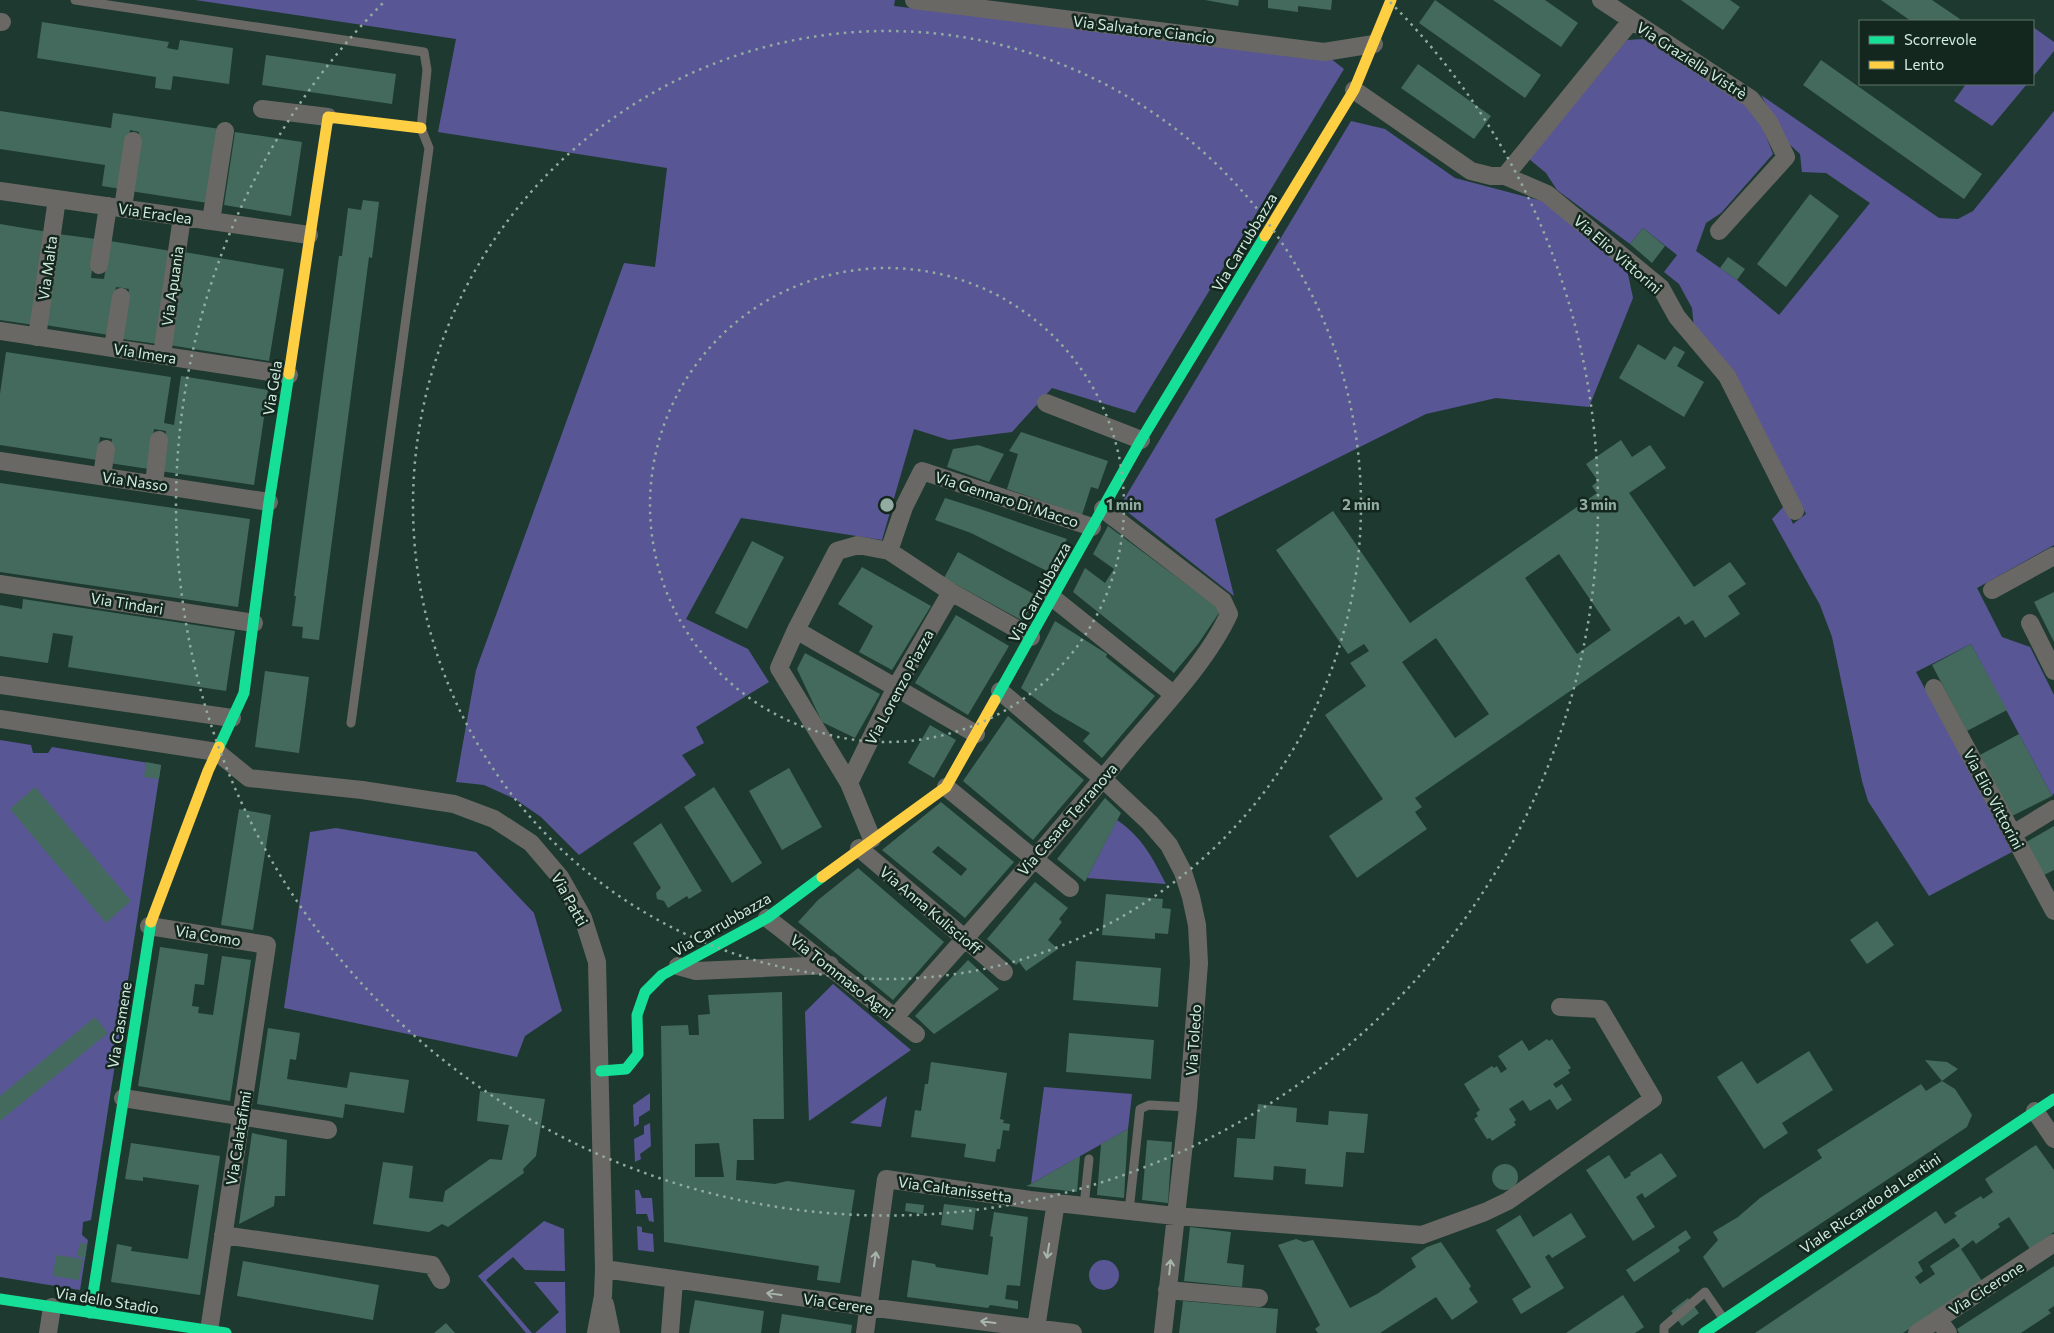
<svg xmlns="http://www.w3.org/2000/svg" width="2054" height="1333" font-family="Commissioner,sans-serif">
<rect width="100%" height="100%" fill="#1e3a30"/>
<path fill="#595696" d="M 195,0 L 895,0 L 894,6 L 1330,58 L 1344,69 L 1135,413 L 1052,388 L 1012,432 L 949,440 L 914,429 L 882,540 L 741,518 L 686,619 L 748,649 L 769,682 L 696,727 L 704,743 L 682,755 L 696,775 L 579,855 L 541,817 L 515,799 L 484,785 L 456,782 L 476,670 L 624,263 L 655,267 L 667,168 L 438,132 L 456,39 Z
M 2033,27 L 2054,42 L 2054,51 L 2033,77 Z
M 1643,39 L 1745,103 L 1762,126 L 1773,154 L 1721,213 L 1706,223 L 1696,251 L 1737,280 L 1779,315 L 1870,203 L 1826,173 L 1802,172 L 1800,154 L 1788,143 L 1761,95 L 1939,218 L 1958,219 L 1973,211 L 2054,111 L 2054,545 L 1977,588 L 2002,637 L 2030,647 L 2054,695 L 2054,793 L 2052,796 L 1971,644 L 1916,672 L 2012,852 L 1929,896 L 1868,801 L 1862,781 L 1832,637 L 1820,605 L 1772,519 L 1785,505 L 1793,524 L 1806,514 L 1733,374 L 1694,328 L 1692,308 L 1679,284 L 1664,272 L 1677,255 L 1643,228 L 1630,244 L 1557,190 L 1546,173 L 1529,159 L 1627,40 Z
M 1966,84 L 2027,84 L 1992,126 L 1954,101 Z
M 1351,121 L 1385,129 L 1455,178 L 1542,201 L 1604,249 L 1628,274 L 1633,298 L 1589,407 L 1496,398 L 1426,414 L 1215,519 L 1234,596 L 1120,506 Z
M 0,740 L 31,745 L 33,753 L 48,753 L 52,747 L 161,765 L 91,1220 L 83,1222 L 82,1235 L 88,1240 L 80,1290 L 0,1277 Z
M 1117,820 C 1142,837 1152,857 1166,884 L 1087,878 Z
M 336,828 L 476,852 L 534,913 L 562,1011 L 525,1036 L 517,1057 L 284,1008 L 310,832 Z
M 833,984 L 911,1050 L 809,1121 L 805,1012 Z
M 1044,1087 L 1132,1094 L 1128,1129 L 1031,1184 Z
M 650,1093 L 650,1110 L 639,1117 L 639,1124 L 634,1127 L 633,1105 Z
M 887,1096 L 881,1127 L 850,1123 Z
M 650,1123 L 651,1146 L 640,1154 L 641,1159 L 635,1162 L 634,1139 L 644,1134 L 644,1126 Z
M 635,1190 L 639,1190 L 642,1198 L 652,1198 L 654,1222 L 649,1221 L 647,1214 L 636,1214 Z
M 544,1221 L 564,1229 L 565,1271 L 525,1270 L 513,1257 L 486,1280 L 532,1333 L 526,1333 L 478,1276 Z
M 637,1226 L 642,1227 L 642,1232 L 653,1234 L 654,1252 L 638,1250 Z
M1089 1275a15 15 0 1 1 30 0a15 15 0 1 1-30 0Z
M 534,1282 L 565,1282 L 566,1333 L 535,1333 L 559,1312 Z"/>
<path fill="#446a5d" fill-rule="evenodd" d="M 1205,0 L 1239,0 L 1238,6 Z
M 1268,0 L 1332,0 L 1331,10 L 1298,6 L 1298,12 L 1268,8 Z
M 1435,0 L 1541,75 L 1525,98 L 1419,23 Z
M 1493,0 L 1545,0 L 1578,23 L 1561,47 Z
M 1681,0 L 1730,0 L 1740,7 L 1723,30 Z
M 1881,0 L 1932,0 L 1960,19 L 1958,21 L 1911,21 Z
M 42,22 L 169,42 L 167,48 L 178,50 L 180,40 L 233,48 L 229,84 L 173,76 L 171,90 L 155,88 L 156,77 L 37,58 Z
M 266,55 L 396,74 L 392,104 L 262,85 Z
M 1821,60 L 1982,174 L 1964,199 L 1803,85 Z
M 1418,64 L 1491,116 L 1474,139 L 1401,88 Z
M 0,111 L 111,128 L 113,113 L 220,129 L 208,203 L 130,191 L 139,132 L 130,130 L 121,189 L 102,186 L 105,165 L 0,149 Z
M 235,132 L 302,142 L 291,216 L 224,205 Z
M 1810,194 L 1839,216 L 1786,287 L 1757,264 Z
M 363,200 L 379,202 L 372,258 L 369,257 L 319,640 L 302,638 L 303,627 L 292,626 L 296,596 L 294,596 L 339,256 L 342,256 L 348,208 L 361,210 Z
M 0,224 L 48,232 L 34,325 L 0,320 Z
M 1643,228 L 1665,246 L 1652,263 L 1630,244 Z
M 58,234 L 96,239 L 91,278 L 104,279 L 110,241 L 171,251 L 158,344 L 122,339 L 129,289 L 116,287 L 109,335 L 45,325 Z
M 184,252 L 284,269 L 269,361 L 169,345 Z
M 1728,257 L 1745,269 L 1737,280 L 1720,268 Z
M 1638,344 L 1665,360 L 1674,346 L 1685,352 L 1677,366 L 1704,382 L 1684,417 L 1619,378 Z
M 6,352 L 171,377 L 164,423 L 174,425 L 181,376 L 268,390 L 254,485 L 160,471 L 166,431 L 154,429 L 149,469 L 109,463 L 112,439 L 100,437 L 97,460 L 0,445 L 0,394 Z
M 1021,432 L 1108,461 L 1098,489 L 1091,487 L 1082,515 L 1007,489 L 1018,454 L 1009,451 Z
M 1621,440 L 1632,457 L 1650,445 L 1666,468 L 1629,493 L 1694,587 L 1730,562 L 1746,584 L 1728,596 L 1740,614 L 1705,638 L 1693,620 L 1685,625 L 1679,616 L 1415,798 L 1422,807 L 1415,812 L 1427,829 L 1357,878 L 1329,836 L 1383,799 L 1325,715 L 1366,686 L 1350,663 L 1369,651 L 1364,644 L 1348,654 L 1276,550 L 1333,511 L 1410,623 L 1597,493 L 1592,486 L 1598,481 L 1586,464 ZM 1559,554 L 1611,630 L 1577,654 L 1525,578 ZM 1436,638 L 1489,714 L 1455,738 L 1402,662 Z
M 978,445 L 1004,454 L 989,482 L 947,467 L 953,449 Z
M 0,483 L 250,519 L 238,607 L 0,572 Z
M 945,498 L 983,510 L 1067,539 L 1049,572 L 971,533 L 935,520 Z
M 1108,526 L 1221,610 L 1198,644 L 1174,673 L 1073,592 L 1085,568 L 1105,583 L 1114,569 L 1093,554 Z
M 752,541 L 784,557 L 747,629 L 715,613 Z
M 958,552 L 1037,596 L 1023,621 L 944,578 Z
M 862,567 L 931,606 L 892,670 L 859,652 L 873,626 L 838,604 Z
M 2054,592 L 2054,642 L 2034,602 Z
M 23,599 L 235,631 L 226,691 L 68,667 L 73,636 L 53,633 L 48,663 L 0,656 L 0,605 L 22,609 Z
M 956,615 L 1009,646 L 968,715 L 915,683 Z
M 1055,621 L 1107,654 L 1106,657 L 1155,696 L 1102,758 L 1083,741 L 1090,733 L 1054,712 L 1021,688 Z
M 1971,644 L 2007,710 L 1967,731 L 1932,665 Z
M 805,653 L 880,694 L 855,738 L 822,722 L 797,669 Z
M 265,671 L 309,677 L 299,753 L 255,747 Z
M 1008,716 L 1084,780 L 1033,840 L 963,781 Z
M 930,725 L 956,740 L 934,778 L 908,763 Z
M 2019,734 L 2052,796 L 2012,816 L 1980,755 Z
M 146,762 L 161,765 L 159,779 L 144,777 Z
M 789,768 L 822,827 L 782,850 L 749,791 Z
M 35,787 L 131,901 L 106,923 L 10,809 Z
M 714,787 L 762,863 L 732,883 L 684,807 Z
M 1105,798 L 1121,813 L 1085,882 L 1057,859 Z
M 941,802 L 1014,862 L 965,918 L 882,850 ZM 938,846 L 967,869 L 961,876 L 932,852 Z
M 239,809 L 271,815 L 253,930 L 221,925 Z
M 661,823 L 702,891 L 689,899 L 687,896 L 668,908 L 664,901 L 657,899 L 656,893 L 661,888 L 633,843 Z
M 2054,826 L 2054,870 L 2042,876 L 2023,844 Z
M 858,868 L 944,942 L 893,1000 L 798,922 L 818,900 Z
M 1035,882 L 1068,908 L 1059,919 L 1062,922 L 1048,940 L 1058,949 L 1026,971 L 1019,962 L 1016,965 L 987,939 Z
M 1106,894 L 1163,899 L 1162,908 L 1171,909 L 1168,934 L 1155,933 L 1155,939 L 1102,935 Z
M 1877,921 L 1894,945 L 1867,964 L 1850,940 Z
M 160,947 L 208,954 L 204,985 L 195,984 L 192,1006 L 199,1007 L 198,1013 L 213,1015 L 222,956 L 251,960 L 230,1101 L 138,1086 Z
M 968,960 L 999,989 L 934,1034 L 915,1016 Z
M 1076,961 L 1161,968 L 1158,1007 L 1073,1000 Z
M 782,992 L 784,1119 L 753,1119 L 754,1160 L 737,1160 L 736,1180 L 775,1184 L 787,1181 L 855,1190 L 840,1283 L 817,1280 L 819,1266 L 664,1242 L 661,1026 L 688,1025 L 689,1035 L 699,1035 L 698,1015 L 710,1014 L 708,995 ZM 719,1143 L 724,1177 L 695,1177 L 695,1144 Z
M 95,1017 L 108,1033 L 0,1121 L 0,1096 Z
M 268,1028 L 300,1033 L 296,1060 L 290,1059 L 287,1079 L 347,1088 L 350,1072 L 409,1080 L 404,1113 L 345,1104 L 343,1118 L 257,1104 Z
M 1069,1033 L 1154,1040 L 1151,1079 L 1066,1072 Z
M 1547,1039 L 1549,1041 L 1552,1039 L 1571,1068 L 1568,1070 L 1570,1073 L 1553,1084 L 1556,1088 L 1562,1084 L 1572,1100 L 1557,1110 L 1550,1099 L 1530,1111 L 1523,1100 L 1509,1109 L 1516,1120 L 1514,1122 L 1516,1125 L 1492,1141 L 1490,1138 L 1487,1139 L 1474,1119 L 1478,1116 L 1476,1113 L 1480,1110 L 1464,1084 L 1492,1066 L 1494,1068 L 1497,1066 L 1501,1073 L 1507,1069 L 1498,1056 L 1522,1040 L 1529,1051 Z
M 1809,1051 L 1833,1090 L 1782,1123 L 1788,1133 L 1764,1149 L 1717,1077 L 1742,1061 L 1757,1084 Z
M 1925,1060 L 1947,1062 L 1958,1069 L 1942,1081 L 1955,1089 L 1972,1115 L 1967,1127 L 1723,1288 L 1703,1257 L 1718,1240 L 1713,1232 L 1738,1217 L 1760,1198 L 1822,1158 L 1817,1150 L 1921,1084 L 1926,1091 L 1942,1081 Z
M 931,1062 L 1007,1073 L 1000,1119 L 1004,1120 L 1003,1123 L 1010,1124 L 1009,1131 L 1003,1130 L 1000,1149 L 997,1149 L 995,1162 L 964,1157 L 966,1144 L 911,1137 L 915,1110 L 921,1111 L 925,1084 L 928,1084 Z
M 480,1091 L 545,1099 L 536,1156 L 523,1169 L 524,1173 L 448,1227 L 442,1224 L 429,1232 L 373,1224 L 383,1162 L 413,1166 L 409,1198 L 443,1202 L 445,1191 L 490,1159 L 502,1160 L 509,1125 L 477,1121 Z
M 1258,1104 L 1297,1108 L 1296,1122 L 1328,1125 L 1329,1111 L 1368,1114 L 1364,1153 L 1346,1152 L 1343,1187 L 1305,1184 L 1306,1169 L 1274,1166 L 1273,1180 L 1234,1177 L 1237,1138 L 1255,1139 Z
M 1128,1129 L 1124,1198 L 1097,1195 L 1101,1144 Z
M 252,1133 L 287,1140 L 285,1196 L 275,1196 L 274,1206 L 239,1224 Z
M 1147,1140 L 1172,1142 L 1168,1203 L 1142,1200 Z
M 131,1143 L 220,1156 L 200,1295 L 111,1282 L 117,1244 L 132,1247 L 131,1251 L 188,1259 L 199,1185 L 143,1177 L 143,1181 L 125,1179 Z
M 2036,1145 L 2054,1170 L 2054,1232 L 2030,1249 L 2009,1217 L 1998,1224 L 2000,1227 L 1976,1244 L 1973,1240 L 1961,1249 L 1982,1281 L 1903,1333 L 1755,1333 L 1936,1211 L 1945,1224 L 1957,1216 L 1954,1213 L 1981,1196 L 1983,1199 L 1993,1192 L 1985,1179 ZM 1954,1238 L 1960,1246 L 1930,1266 L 1935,1274 L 1920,1284 L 1915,1277 L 1923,1271 L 1918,1262 Z
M 1661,1153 L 1677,1176 L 1645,1198 L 1642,1193 L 1636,1197 L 1655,1227 L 1633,1241 L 1586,1170 L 1609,1155 L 1625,1179 L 1631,1175 L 1630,1173 Z
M 1080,1156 L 1077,1192 L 1026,1186 L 1031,1184 Z
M1492 1177a13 13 0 1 1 26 0a13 13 0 1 1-26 0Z
M 906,1203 L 924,1205 L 923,1214 L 905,1211 Z
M 944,1204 L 976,1208 L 973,1230 L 941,1225 Z
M 994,1212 L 1028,1217 L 1020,1286 L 1007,1285 L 1005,1299 L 1018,1301 L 1018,1309 L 990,1305 L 988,1308 L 907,1297 L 912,1260 L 935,1264 L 936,1267 L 988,1275 L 993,1237 L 990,1236 Z
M 1571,1213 L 1586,1237 L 1552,1258 L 1549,1254 L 1545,1257 L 1564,1288 L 1521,1314 L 1512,1299 L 1531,1287 L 1496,1230 L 1520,1215 L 1533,1237 Z
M 1190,1227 L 1231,1232 L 1227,1263 L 1244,1265 L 1242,1287 L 1184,1281 Z
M 1686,1230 L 1691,1238 L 1678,1247 L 1680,1251 L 1634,1282 L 1626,1270 Z
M 1296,1239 L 1304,1242 L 1313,1240 L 1350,1308 L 1377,1294 L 1416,1267 L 1411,1258 L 1427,1247 L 1441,1242 L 1471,1286 L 1469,1289 L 1478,1302 L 1452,1320 L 1436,1297 L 1380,1333 L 1318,1333 L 1315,1329 L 1320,1325 L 1278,1245 Z
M 80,1243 L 87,1244 L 85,1258 L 77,1256 Z
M 56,1255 L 83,1259 L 79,1280 L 53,1276 Z
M 243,1261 L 379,1285 L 373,1320 L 237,1296 Z
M 2054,1266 L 2054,1306 L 2048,1310 L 2051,1313 L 2021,1333 L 1959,1333 L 1957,1329 Z
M 1623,1295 L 1644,1327 L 1635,1333 L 1566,1333 Z
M 1688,1298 L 1699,1313 L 1682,1326 L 1671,1311 Z
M 695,1300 L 764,1311 L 761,1333 L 689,1333 Z
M 1183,1301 L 1278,1309 L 1276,1333 L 1179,1333 Z
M 782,1314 L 852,1325 L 851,1333 L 779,1333 Z
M 446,1323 L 455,1333 L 434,1333 Z"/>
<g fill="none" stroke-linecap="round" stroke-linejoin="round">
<path stroke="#6a6864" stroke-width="9" d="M 75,0 L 424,52 L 427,70 L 421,128 L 429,148 L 351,723
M 1084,1206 L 1089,1159
M 1129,1211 L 1140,1109 L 1149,1105 L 1188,1107
M 1664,1333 L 1664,1327 L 1705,1292 L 1723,1318"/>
<path stroke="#6a6864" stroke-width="18" d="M 914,0 L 1324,52 L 1374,44
M 1601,0 L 1751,99 L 1769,122 L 1786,157 L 1719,231
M 0,22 L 2,22
M 1354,90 L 1471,171 L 1491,176 L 1505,176 L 1547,194 L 1661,288 L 1677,317 L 1727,376 L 1795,511
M 262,109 L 328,117
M 1505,176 L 1631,21
M 0,191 L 309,235
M 123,208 L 133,141
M 211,221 L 225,131
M 99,265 L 108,206
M 0,331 L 289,375
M 37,337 L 57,199
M 113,348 L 121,297
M 162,355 L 182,217
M 1046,403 L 1141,440
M 0,461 L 269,502
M 102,476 L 106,449
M 154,484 L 159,440
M 889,551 L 904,507 L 922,471 L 1092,527
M 0,584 L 254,623
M 1992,590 L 2054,556
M 1053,598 L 1173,694
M 2030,623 L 2054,671
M 796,630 L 976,734
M 0,685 L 232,718
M 1934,688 L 2054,911
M 1000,691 L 1103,779 L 1150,823 L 1169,845 L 1183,872 L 1191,897 L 1197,925 L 1199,963 L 1188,1107 L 1163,1333
M 0,719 L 217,752 L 249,778 L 362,790 L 454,804 L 494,819 L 531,843 L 560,877 L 583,918 L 597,962 L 604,1269 L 603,1296 L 596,1333
M 849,783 L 895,689 L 951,592
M 946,787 L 1070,888
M 2013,834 L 2054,809
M 872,839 L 849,783 L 779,668 L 796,630 L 837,551 L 858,545 L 889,551 L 951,592 L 1031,637
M 859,848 L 1004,972
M 767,918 L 916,1034
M 149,926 L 267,945 L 209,1331
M 678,966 L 696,971 L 830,965
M 895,1017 C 974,929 1053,839 1129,747 C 1162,708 1208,660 1229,614 L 1223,601 L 1103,509
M 123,1098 L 328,1130
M 2035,1111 L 2054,1139
M 223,1235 L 432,1265 L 441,1280
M 604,1269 L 868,1307 L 1073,1333
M 1167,1290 L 1259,1298
M 605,1304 L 611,1333
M 1938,1319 L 1948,1333
M 1036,1328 L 1056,1202
M 48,1333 L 52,1307
M 670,1333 L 674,1281
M 865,1333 L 886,1179 L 1030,1200 L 1175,1216 L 1422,1235 L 1485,1212 L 1508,1201 L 1653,1099 L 1600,1009 L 1560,1007
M 1917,1333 L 2054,1243"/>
<path stroke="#16e098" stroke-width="11" d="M 995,700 L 1141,440 L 1265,236
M 219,747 L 244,693 L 269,502 L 289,374
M 601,1071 L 626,1069 L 638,1054 L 637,1015 L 645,992 L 662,975 L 767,918 L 822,877
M 0,1299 L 226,1333
M 90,1313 L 151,922
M 1704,1333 L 2054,1099"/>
<path stroke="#ffcf43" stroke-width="11" d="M 1265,236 L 1354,90 L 1391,0
M 289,374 L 328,117 L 421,128
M 822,877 L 946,787 L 995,700
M 151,922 L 208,771 L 219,747"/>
</g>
<defs><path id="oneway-shaft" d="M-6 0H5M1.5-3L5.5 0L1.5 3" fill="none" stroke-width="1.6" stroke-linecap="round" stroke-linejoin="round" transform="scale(1.25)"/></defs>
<g stroke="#a7b6ad">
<use href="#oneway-shaft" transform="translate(1048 1251) rotate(99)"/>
<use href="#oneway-shaft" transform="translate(875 1259) rotate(-82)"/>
<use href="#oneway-shaft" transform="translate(1170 1267) rotate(-84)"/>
<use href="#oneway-shaft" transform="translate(774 1294) rotate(-172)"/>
<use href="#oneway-shaft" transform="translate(988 1322) rotate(-173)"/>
</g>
<g fill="none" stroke="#92aca1" stroke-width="2.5" stroke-dasharray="2.5 5">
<circle cx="887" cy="505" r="237"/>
<circle cx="887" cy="505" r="474"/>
<path d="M1390 2A711 711 0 1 1 384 2"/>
</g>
<g text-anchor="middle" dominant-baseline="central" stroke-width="5" stroke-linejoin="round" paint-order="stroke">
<g font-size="15" fill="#d0eade" stroke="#13271f">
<text transform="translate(1144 29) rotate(7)">Via Salvatore Ciancio</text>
<text transform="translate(1692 60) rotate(33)">Via Graziella Vistrè</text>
<text transform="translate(155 213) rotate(8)">Via Eraclea</text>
<text transform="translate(1244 242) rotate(-59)">Via Carrubbazza</text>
<text transform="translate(1618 254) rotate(41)">Via Elio Vittorini</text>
<text transform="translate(47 268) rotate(-82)">Via Malta</text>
<text transform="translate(172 286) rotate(-82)">Via Apuania</text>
<text transform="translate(145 353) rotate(9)">Via Imera</text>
<text transform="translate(272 388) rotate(-81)">Via Gela</text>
<text transform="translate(135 481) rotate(8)">Via Nasso</text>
<text transform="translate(1007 499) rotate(18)">Via Gennaro Di Macco</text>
<text transform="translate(1039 592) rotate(-61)">Via Carrubbazza</text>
<text transform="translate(127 603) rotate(9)">Via Tindari</text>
<text transform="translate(899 687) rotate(-62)">Via Lorenzo Piazza</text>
<text transform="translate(1994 799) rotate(62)">Via Elio Vittorini</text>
<text transform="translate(1067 819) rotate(-49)">Via Cesare Terranova</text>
<text transform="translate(570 899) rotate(61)">Via Patti</text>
<text transform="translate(931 910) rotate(40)">Via Anna Kuliscioff</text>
<text transform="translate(721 924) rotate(-30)">Via Carrubbazza</text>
<text transform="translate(208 935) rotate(9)">Via Como</text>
<text transform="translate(842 976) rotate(38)">Via Tommaso Agni</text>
<text transform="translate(119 1025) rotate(-81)">Via Casmene</text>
<text transform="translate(1193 1040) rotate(-86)">Via Toledo</text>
<text transform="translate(238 1138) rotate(-81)">Via Calatafimi</text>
<text transform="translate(955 1189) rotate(8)">Via Caltanissetta</text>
<text transform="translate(1870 1203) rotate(-34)">Viale Riccardo da Lentini</text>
<text transform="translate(1986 1288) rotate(-33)">Via Cicerone</text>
<text transform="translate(107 1300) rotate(9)">Via dello Stadio</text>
<text transform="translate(838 1303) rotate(8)">Via Cerere</text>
</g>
</g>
<circle cx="887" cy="505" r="8" fill="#92aca1" stroke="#13271f" stroke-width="2.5"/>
<g font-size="15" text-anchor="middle" font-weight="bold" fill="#92aca1" stroke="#13271f" stroke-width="5" stroke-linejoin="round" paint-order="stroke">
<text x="1124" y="510">1 min</text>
<text x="1361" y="510">2 min</text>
<text x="1598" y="510">3 min</text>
</g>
<rect x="1859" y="20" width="175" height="65" fill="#13271f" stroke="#5f756b"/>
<rect x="1869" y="36" width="25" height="8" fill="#16e098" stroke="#5f756b"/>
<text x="1904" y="45" font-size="15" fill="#d0eade">Scorrevole</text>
<rect x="1869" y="61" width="25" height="8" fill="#ffcf43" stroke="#5f756b"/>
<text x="1904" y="70" font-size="15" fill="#d0eade">Lento</text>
</svg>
